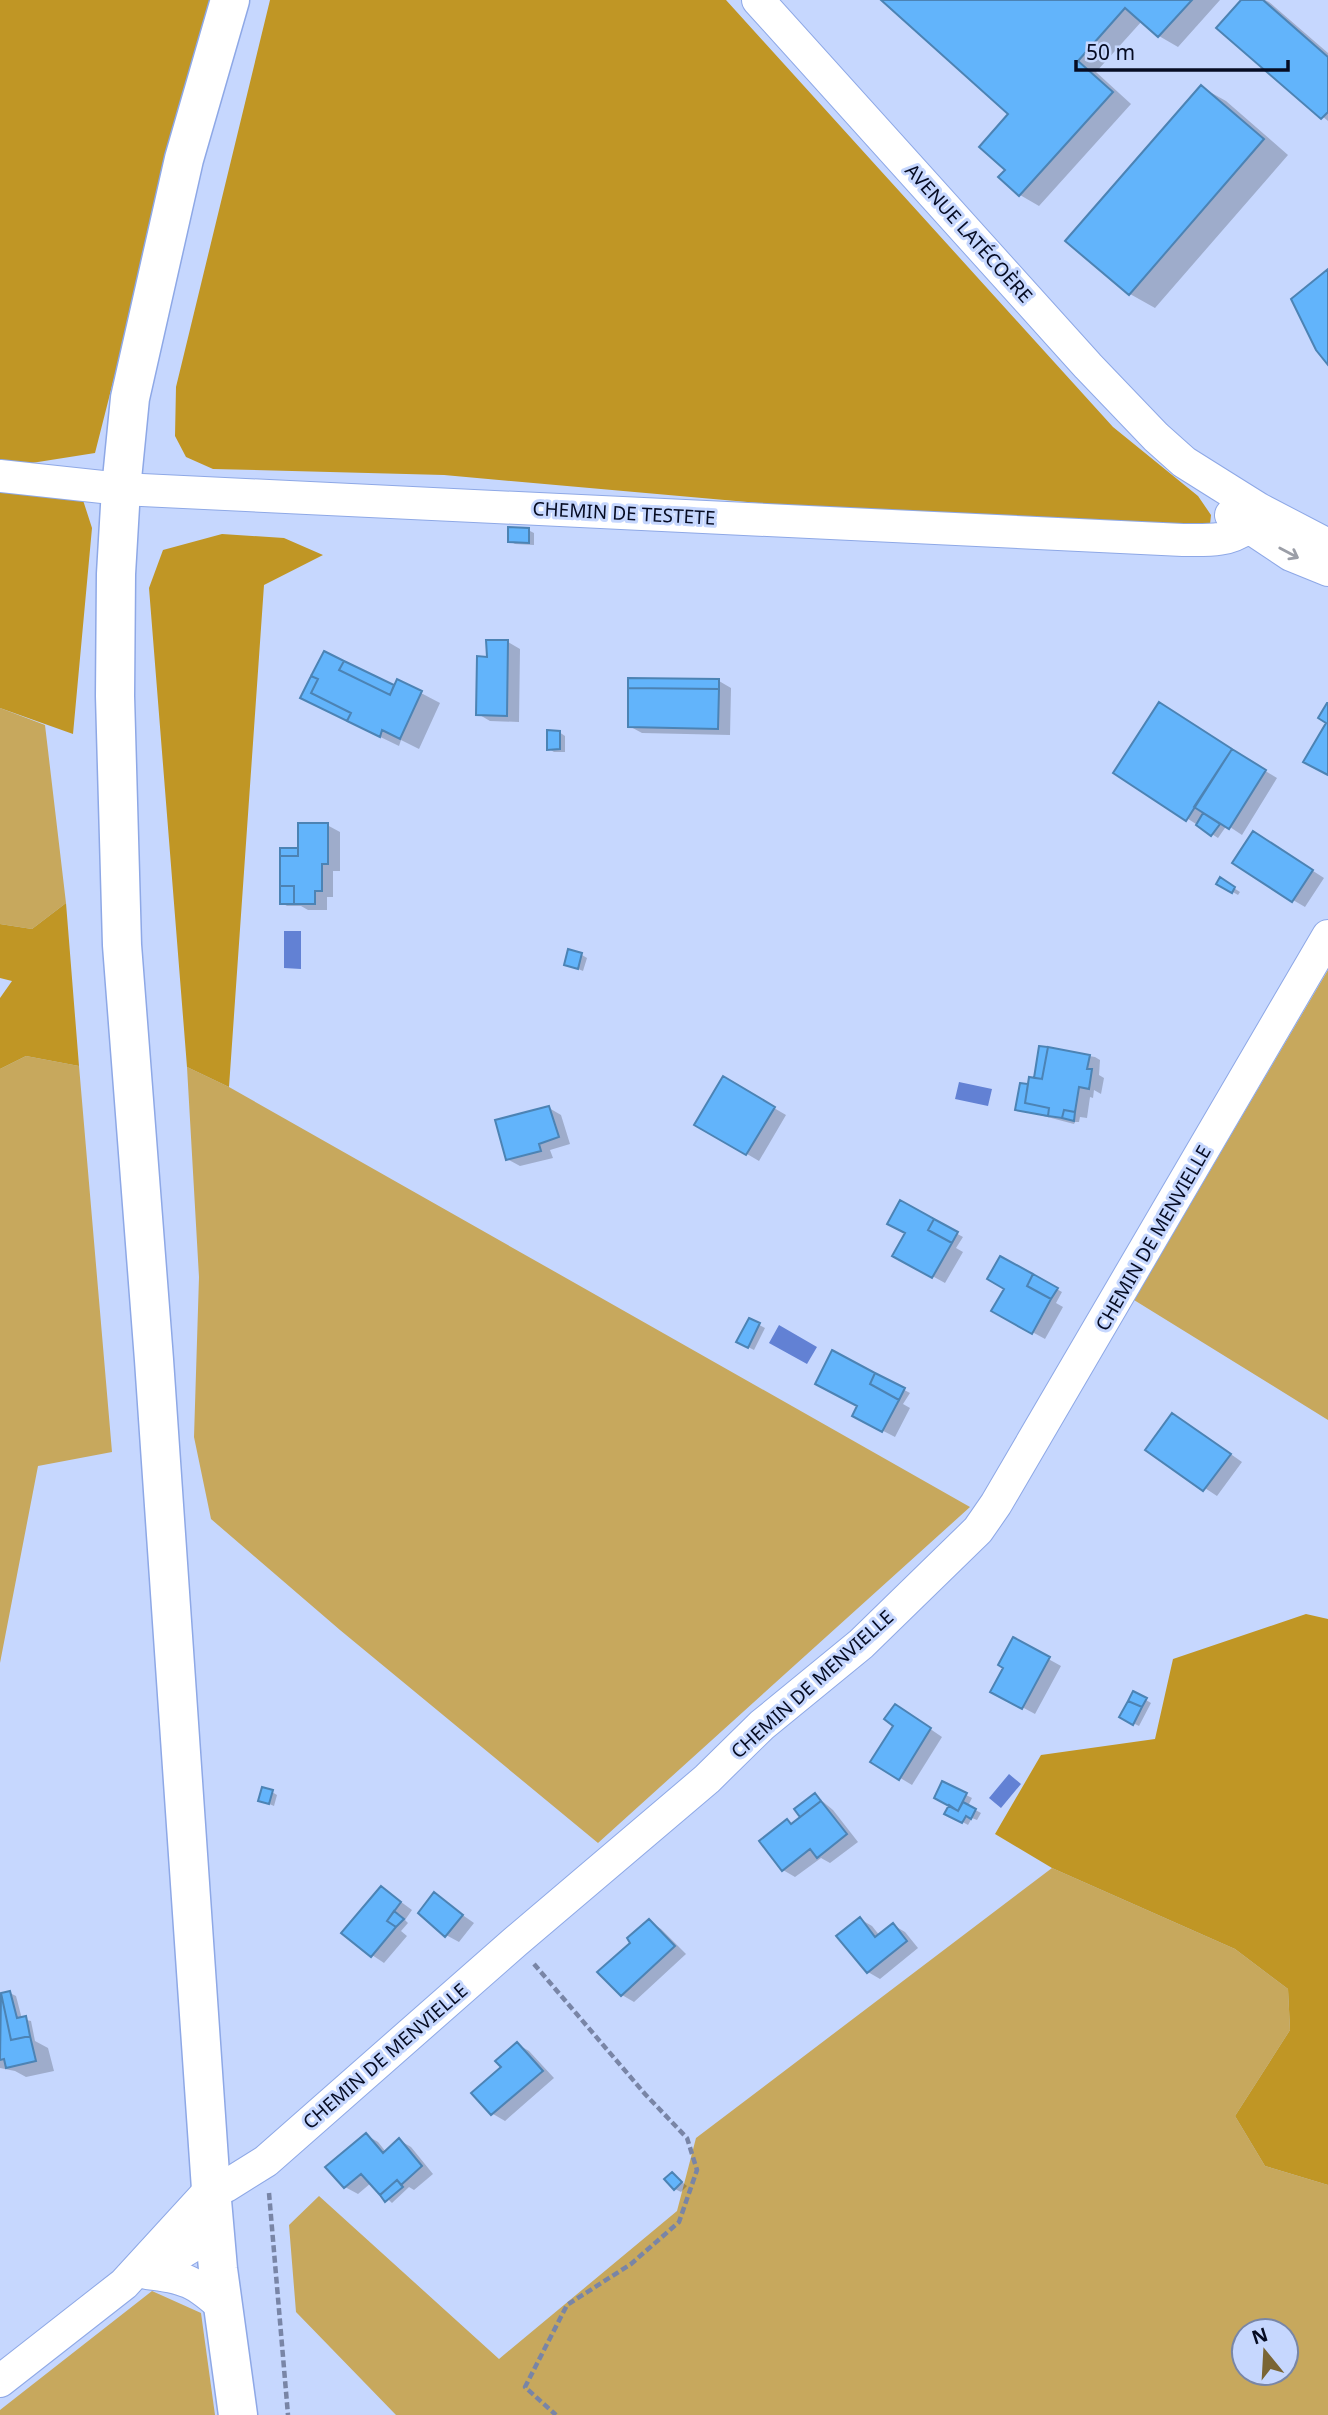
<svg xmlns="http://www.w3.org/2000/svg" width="1328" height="2415" font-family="'Noto Sans',sans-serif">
<rect width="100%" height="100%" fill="#c6d7fe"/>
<path fill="#c7a85d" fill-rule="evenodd" d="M 0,708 L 45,725 L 66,903 L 32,929 L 0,924 Z
M 1328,970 L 1328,1420 L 1134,1300 Z
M 26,1056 L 79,1066 L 112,1452 L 38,1466 L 0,1663 L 0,1069 Z
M 187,1067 L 229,1087 L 970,1507 L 598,1843 L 340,1630 L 211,1519 L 194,1437 L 199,1277 Z
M 1052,1868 L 1235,1949 L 1288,1989 L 1290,2030 L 1235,2116 L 1265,2166 L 1328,2185 L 1328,2415 L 396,2415 L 296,2312 L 289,2225 L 319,2196 L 499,2359 L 677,2211 L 696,2138 ZM 1244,2331 L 1286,2331 L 1286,2373 L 1244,2373 Z
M 152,2291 L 201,2313 L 215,2415 L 0,2415 L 0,2410 Z"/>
<path fill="#c09625" d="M 0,0 L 210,0 L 95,453 L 0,468 Z
M 270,0 L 726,0 L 1113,427 L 1198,496 L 1211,515 L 1210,525 L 1193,534 L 880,514 L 444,475 L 213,469 L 186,457 L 175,436 L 176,387 Z
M 0,488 L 82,497 L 92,528 L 73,734 L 0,708 Z
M 222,534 L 284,538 L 323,555 L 264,585 L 229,1087 L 187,1067 L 149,588 L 163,550 Z
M 66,903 L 79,1066 L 26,1056 L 0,1069 L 0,998 L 12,981 L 0,978 L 0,924 L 32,929 Z
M 1306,1614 L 1328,1619 L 1328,2185 L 1265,2166 L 1235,2116 L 1290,2030 L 1288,1989 L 1235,1949 L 1052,1868 L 995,1834 L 1041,1755 L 1155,1739 L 1173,1659 Z"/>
<path fill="#6281d4" d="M 284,931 L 301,931 L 301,969 L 284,968 Z
M 959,1082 L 992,1089 L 988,1106 L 955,1099 Z
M 779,1325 L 817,1347 L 807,1364 L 769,1343 Z
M 1009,1774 L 1021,1784 L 1001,1808 L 989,1798 Z"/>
<path fill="#0003" d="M 883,0 L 1220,0 L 1178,47 L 1159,36 L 1142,21 L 1096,72 L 1131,104 L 1039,206 L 1020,195 L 1001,177 L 1007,170 L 1011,114 Z
M 1243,0 L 1265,0 L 1269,2 L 1328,53 L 1328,121 L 1219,28 Z
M 1201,87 L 1226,101 L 1288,155 L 1155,308 L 1130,294 L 1068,241 Z
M 528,530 L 534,533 L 534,545 L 515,544 L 510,541 Z
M 508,642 L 520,649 L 519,722 L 490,721 L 478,714 L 488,659 Z
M 324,654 L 395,688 L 421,693 L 440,703 L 419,749 L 401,740 L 399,746 L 368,731 Z
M 719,681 L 731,688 L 730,735 L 642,733 L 629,726 Z
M 559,732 L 565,736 L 565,752 L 554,752 L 549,749 Z
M 1249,761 L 1277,778 L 1242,835 L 1227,825 L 1218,838 L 1116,773 Z
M 327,825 L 340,832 L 340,871 L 333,871 L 333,897 L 327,897 L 327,910 L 308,910 L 301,906 L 287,906 L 282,903 L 298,850 Z
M 1265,840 L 1324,878 L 1305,907 L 1293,900 Z
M 1220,879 L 1240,892 L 1238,895 L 1218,883 Z
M 582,955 L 587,958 L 583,971 L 566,964 Z
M 1041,1048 L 1095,1057 L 1100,1060 L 1099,1075 L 1104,1078 L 1101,1094 L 1094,1090 L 1093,1098 L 1090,1097 L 1087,1118 L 1080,1117 L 1079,1122 L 1075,1122 L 1074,1124 L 1017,1109 L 1035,1079 Z
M 723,1078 L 786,1115 L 759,1161 L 696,1124 Z
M 549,1108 L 561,1115 L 570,1144 L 550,1150 L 553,1158 L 520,1166 L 507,1159 Z
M 901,1203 L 963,1237 L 956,1248 L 963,1252 L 945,1283 L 894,1255 L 907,1233 Z
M 1001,1258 L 1062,1292 L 1056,1303 L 1063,1307 L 1045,1339 L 994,1311 L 1007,1288 Z
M 750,1320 L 765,1328 L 754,1350 L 738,1342 Z
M 833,1352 L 910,1393 L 903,1404 L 910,1408 L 895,1437 L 866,1422 Z
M 1185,1422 L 1242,1462 L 1217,1496 L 1147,1450 Z
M 1014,1640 L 1061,1666 L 1035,1714 L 992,1691 L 1005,1667 Z
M 1134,1693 L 1151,1703 L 1139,1726 L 1121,1717 Z
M 907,1713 L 942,1737 L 912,1785 L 872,1761 Z
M 943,1783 L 972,1798 L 968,1806 L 981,1813 L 977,1820 L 972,1818 L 968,1825 L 947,1813 L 951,1805 Z
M 272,1792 L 277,1795 L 274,1806 L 260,1800 Z
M 815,1795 L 833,1810 L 858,1842 L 830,1863 L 821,1858 L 795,1877 L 783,1870 L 761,1842 L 787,1821 L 793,1825 L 803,1818 L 796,1809 Z
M 434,1895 L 474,1923 L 459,1942 L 446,1935 L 420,1913 Z
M 393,1896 L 412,1910 L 405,1920 L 408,1923 L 401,1931 L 407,1936 L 384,1963 L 372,1955 Z
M 860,1919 L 872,1926 L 880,1936 L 893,1925 L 905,1932 L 918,1948 L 880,1979 L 868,1972 Z
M 649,1921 L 661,1929 L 686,1954 L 634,2002 L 622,1995 L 632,1943 Z
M 10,1993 L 16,1996 L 22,2019 L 31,2021 L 35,2041 L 48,2048 L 54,2071 L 26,2077 L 15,2071 L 0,2068 L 0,1995 Z
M 517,2044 L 529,2051 L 554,2078 L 505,2121 L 493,2114 L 503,2068 Z
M 366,2135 L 378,2142 L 386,2152 L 399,2140 L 411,2147 L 433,2174 L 414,2190 L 409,2187 L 392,2203 L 371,2183 L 358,2194 L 345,2187 Z
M 672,2174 L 687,2186 L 681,2192 L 675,2189 Z"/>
<path fill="#62b4fb" stroke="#4c83b4" stroke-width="2" d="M 881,0 L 1192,0 L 1158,37 L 1125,8 L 1078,61 L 1113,92 L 1019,196 L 998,177 L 1005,170 L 979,147 L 1008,114 Z
M 1241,0 L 1263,0 L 1328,57 L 1328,112 L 1321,119 L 1216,28 Z
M 1201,85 L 1264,139 L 1129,295 L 1065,241 Z
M 1328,269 L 1328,365 L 1316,350 L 1291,299 Z
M 508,527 L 529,528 L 529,543 L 508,542 Z
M 486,640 L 508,640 L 507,716 L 476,715 L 477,656 L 487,657 Z
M 324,651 L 344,661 L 339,670 L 390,695 L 397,679 L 422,691 L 400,739 L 382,730 L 380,737 L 347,721 L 351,713 L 311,693 L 318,679 L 311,676 Z
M 344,661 L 394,685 L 390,695 L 339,670 Z
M 311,676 L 318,679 L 311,693 L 351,713 L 347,721 L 300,698 Z
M 628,678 L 719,679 L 719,689 L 628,688 Z
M 628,688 L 719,689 L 718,729 L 628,727 Z
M 1159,702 L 1232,749 L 1186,821 L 1113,773 Z
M 1327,703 L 1328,703 L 1328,775 L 1303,762 L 1326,723 L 1318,718 Z
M 547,730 L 560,731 L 560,749 L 547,750 Z
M 1232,749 L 1266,770 L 1229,829 L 1194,807 Z
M 1203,813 L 1220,824 L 1211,836 L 1196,825 Z
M 298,823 L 328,823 L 328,864 L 322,864 L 322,891 L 315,891 L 315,904 L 294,904 L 294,886 L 280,886 L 280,856 L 298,856 Z
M 1253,831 L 1313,870 L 1292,902 L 1232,863 Z
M 280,848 L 298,848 L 298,856 L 280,856 Z
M 1220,877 L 1235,887 L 1232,893 L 1216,884 Z
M 280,886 L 294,886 L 294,904 L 280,904 Z
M 568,949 L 582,953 L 578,969 L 564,965 Z
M 1039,1046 L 1048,1047 L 1042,1079 L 1034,1078 Z
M 1048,1047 L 1090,1055 L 1087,1069 L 1092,1069 L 1089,1089 L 1079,1087 L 1075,1112 L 1064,1110 L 1062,1118 L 1048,1116 L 1049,1108 L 1025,1103 L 1029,1077 L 1042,1079 Z
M 723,1076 L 775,1107 L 746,1155 L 694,1125 Z
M 1020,1083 L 1028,1084 L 1025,1103 L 1049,1108 L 1048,1116 L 1015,1110 Z
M 549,1106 L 559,1137 L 539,1144 L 541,1151 L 506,1160 L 495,1120 Z
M 1064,1110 L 1075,1112 L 1074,1121 L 1062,1118 Z
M 900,1200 L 934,1219 L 928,1230 L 952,1243 L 932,1278 L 892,1256 L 905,1233 L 887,1224 Z
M 934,1219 L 958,1232 L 952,1243 L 928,1230 Z
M 1000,1256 L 1033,1274 L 1027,1286 L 1051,1299 L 1032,1334 L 991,1311 L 1004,1289 L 987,1279 Z
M 1033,1274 L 1058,1288 L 1051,1299 L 1027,1286 Z
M 749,1318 L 760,1323 L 748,1348 L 736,1342 Z
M 832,1350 L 875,1373 L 870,1384 L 899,1400 L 882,1432 L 852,1416 L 857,1406 L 815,1384 Z
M 875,1373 L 905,1388 L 899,1400 L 870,1384 Z
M 1172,1413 L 1231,1454 L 1203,1491 L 1145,1450 Z
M 1013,1637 L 1050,1657 L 1022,1709 L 990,1692 L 1003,1668 L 998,1665 Z
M 1133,1691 L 1147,1698 L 1142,1707 L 1128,1701 Z
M 1128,1701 L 1142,1707 L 1133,1725 L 1119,1717 Z
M 895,1704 L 931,1728 L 899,1780 L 870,1762 L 893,1726 L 884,1719 Z
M 942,1781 L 967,1793 L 958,1811 L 934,1798 Z
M 262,1787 L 273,1790 L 269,1804 L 258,1801 Z
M 815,1793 L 821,1801 L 800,1817 L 794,1809 Z
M 821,1801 L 847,1834 L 817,1858 L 810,1849 L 782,1871 L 759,1841 L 787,1819 L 791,1824 Z
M 963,1802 L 976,1809 L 971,1819 L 966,1816 L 962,1823 L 944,1814 L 949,1805 L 958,1811 Z
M 381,1886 L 401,1902 L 387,1921 L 396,1927 L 371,1957 L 341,1933 Z
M 434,1892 L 463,1915 L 445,1937 L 418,1913 Z
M 394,1911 L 404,1919 L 396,1927 L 387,1921 Z
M 860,1917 L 875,1937 L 893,1923 L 907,1941 L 867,1973 L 836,1936 Z
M 649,1919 L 675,1946 L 621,1996 L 597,1972 L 630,1943 L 627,1938 Z
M 10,1991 L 17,2018 L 26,2016 L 30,2036 L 11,2040 L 1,1993 Z
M 1,1993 L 11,2040 L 30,2036 L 36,2061 L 6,2068 L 4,2059 L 0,2060 Z
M 517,2042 L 543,2071 L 491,2115 L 471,2093 L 501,2067 L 495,2061 Z
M 366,2133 L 383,2153 L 399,2138 L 422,2166 L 401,2185 L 397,2180 L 380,2195 L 361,2174 L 344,2188 L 325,2167 Z
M 672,2172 L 682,2182 L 674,2190 L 664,2179 Z
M 397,2180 L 403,2187 L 385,2202 L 380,2195 Z"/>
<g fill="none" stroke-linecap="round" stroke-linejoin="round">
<g stroke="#8ea8e6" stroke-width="34">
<path id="street" d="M 758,0 L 1088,366 L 1156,437 L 1184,462 L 1219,484 L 1259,509 L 1328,545
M 0,476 L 121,489 L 1183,540 C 1206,540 1228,542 1246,528
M 1231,515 L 1291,555 L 1328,570
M 147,2273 C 185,2277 196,2282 224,2308
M 148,2273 L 200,2241 L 214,2225
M 0,2381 L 124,2284 L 211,2189 L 226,2186 L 266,2161 L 515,1942 L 707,1779 L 762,1725 L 861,1644 L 978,1530 L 996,1504 L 1328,936"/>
</g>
<g stroke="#8ea8e6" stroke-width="41">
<path id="secondary" d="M 230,0 L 184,159 L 130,398 L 121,489 L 116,574 L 115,696 L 122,945 L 154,1360 L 211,2189 L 218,2269 L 238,2415"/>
</g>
<path stroke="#7985a6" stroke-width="4.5" stroke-dasharray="7 3.5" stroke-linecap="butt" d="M 534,1964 L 645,2094 L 687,2138 L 697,2170 L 679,2222 L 631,2264 L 567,2305 L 525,2387 L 556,2415
M 269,2193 L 288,2415"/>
<use href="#street" stroke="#fff" stroke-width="32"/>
<use href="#secondary" stroke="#fff" stroke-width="38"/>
</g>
<defs><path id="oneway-shaft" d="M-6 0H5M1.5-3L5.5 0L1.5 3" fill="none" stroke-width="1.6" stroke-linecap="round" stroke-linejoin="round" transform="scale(1.75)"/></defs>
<use stroke="#9b9ea7" href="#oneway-shaft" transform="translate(1289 553) rotate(28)"/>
<g text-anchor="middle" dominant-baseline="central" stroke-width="6" stroke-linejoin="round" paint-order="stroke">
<g font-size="19" fill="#060c23" stroke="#c6d7fe">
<text transform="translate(969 233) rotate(48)">AVENUE LATÉCOÈRE</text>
<text transform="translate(624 513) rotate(3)">CHEMIN DE TESTETE</text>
<text transform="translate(1153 1238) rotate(-60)">CHEMIN DE MENVIELLE</text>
<text transform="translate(812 1684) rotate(-42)">CHEMIN DE MENVIELLE</text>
<text transform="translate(385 2056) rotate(-41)">CHEMIN DE MENVIELLE</text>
</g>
</g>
<g transform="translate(1265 2352) rotate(342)"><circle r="33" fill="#c6d7fe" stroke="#7986a6" stroke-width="2"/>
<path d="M0-5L12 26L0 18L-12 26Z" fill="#7a6534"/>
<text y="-10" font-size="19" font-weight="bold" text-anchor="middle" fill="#060c23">N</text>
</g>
<path d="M1076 60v10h212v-10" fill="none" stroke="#060c23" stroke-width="3.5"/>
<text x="1086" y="60" font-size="21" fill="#060c23" stroke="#c6d7fe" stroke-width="5" paint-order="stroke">50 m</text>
</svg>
